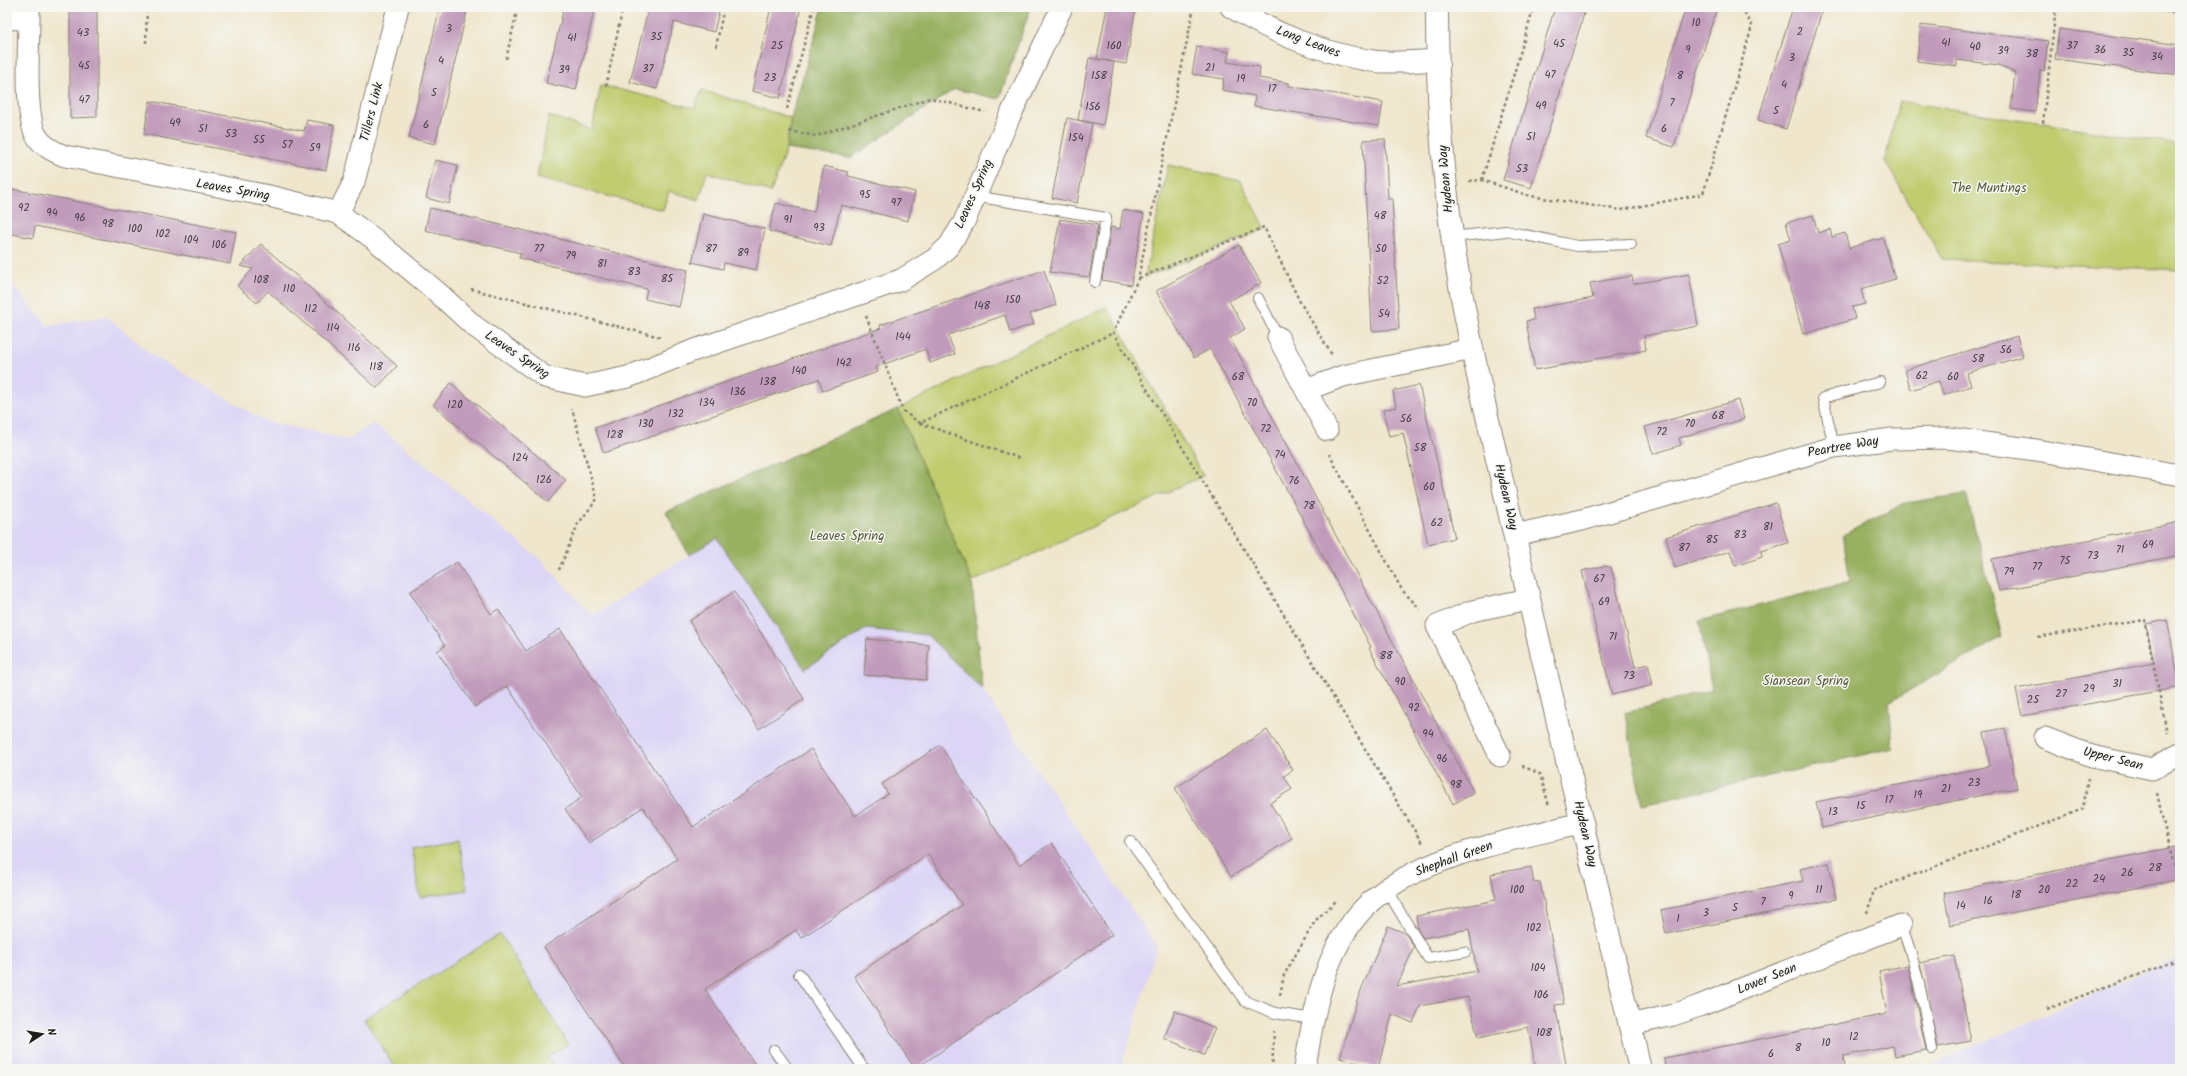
<svg xmlns="http://www.w3.org/2000/svg" width="2187" height="1076" font-family="Kalam,sans-serif">
<rect width="100%" height="100%" fill="#f6f6f2"/>
<filter id="ink" filterUnits="userSpaceOnUse"><feTurbulence type="fractalNoise" baseFrequency=".025" numOctaves="2"/><feDisplacementMap in="SourceGraphic" scale="8" xChannelSelector="R" yChannelSelector="G"/><feConvolveMatrix kernelMatrix="1 2 1 2 8 2 1 2 1" color-interpolation-filters="sRGB"/></filter>
<filter id="wash" filterUnits="userSpaceOnUse"><feTurbulence type="fractalNoise" baseFrequency=".012" numOctaves="4" result="noise"/><feDisplacementMap in="SourceGraphic" scale="16" xChannelSelector="R" yChannelSelector="G"/><feGaussianBlur stdDeviation="0.9" result="paint"/><feColorMatrix in="noise" values="0 0 0 0 0 0 0 0 0 0 0 0 0 0 0 0 0 1.4 0 .05"/><feComposite in="paint" operator="in"/></filter>
<g filter="url(#wash)">
<rect width="100%" height="100%" fill="#efe6cc"/>
<path fill="#dcd5f6" d="M 7,278 L 48,326 L 106,316 L 152,355 L 265,421 L 348,440 L 374,423 L 542,561 L 592,616 L 717,538 L 805,669 L 866,629 L 927,635 L 982,689 L 1157,946 L 1121,1069 L 7,1069 Z
M 2180,956 L 2180,1069 L 1923,1069 L 1970,1048 Z"/>
<path fill="#c0cc6e" stroke="#6e7445" d="M 601,85 L 694,108 L 702,90 L 791,118 L 786,149 L 771,192 L 707,172 L 699,200 L 669,191 L 663,210 L 537,178 L 549,116 L 592,130 Z
M 1899,101 L 2180,144 L 2180,270 L 1942,259 L 1885,161 Z
M 1168,165 L 1241,181 L 1266,229 L 1145,277 Z
M 1107,307 L 1203,476 L 972,582 L 898,409 Z
M 458,839 L 467,890 L 420,897 L 411,847 Z
M 500,934 L 568,1044 L 547,1057 L 554,1069 L 396,1069 L 364,1019 Z"/>
<path fill="#98b061" stroke="#5a663e" d="M 823,7 L 1031,7 L 999,99 L 955,89 L 850,158 L 786,149 L 791,118 Z
M 898,409 L 972,582 L 982,689 L 927,635 L 866,629 L 805,669 L 717,538 L 689,555 L 666,512 Z
M 1966,494 L 2002,637 L 1889,702 L 1893,748 L 1642,805 L 1625,713 L 1712,690 L 1699,621 L 1850,582 L 1843,535 L 1905,503 Z"/>
<g id="blocks">
<path fill="#c19bbb" d="M 70,7 L 97,7 L 97,117 L 70,118 Z
M 440,7 L 468,7 L 435,144 L 409,138 Z
M 564,7 L 595,7 L 576,90 L 546,83 Z
M 647,7 L 720,7 L 714,32 L 674,22 L 657,89 L 630,82 L 647,14 Z
M 771,7 L 801,7 L 780,98 L 752,91 Z
M 1107,7 L 1136,7 L 1126,64 L 1097,59 Z
M 1555,7 L 1586,7 L 1531,188 L 1503,180 Z
M 1686,7 L 1717,7 L 1674,147 L 1646,138 Z
M 1793,7 L 1823,7 L 1786,129 L 1758,120 Z
M 1921,25 L 2048,41 L 2044,71 L 2040,70 L 2035,112 L 2011,109 L 2015,73 L 1999,65 L 1957,60 L 1957,66 L 1917,61 Z
M 2059,29 L 2180,45 L 2180,75 L 2055,59 Z
M 1197,46 L 1229,52 L 1227,62 L 1260,67 L 1259,78 L 1289,83 L 1289,86 L 1383,102 L 1379,126 L 1254,106 L 1255,96 L 1222,90 L 1224,79 L 1192,74 Z
M 1089,58 L 1114,62 L 1103,125 L 1078,120 Z
M 150,101 L 304,131 L 307,120 L 334,125 L 326,170 L 144,134 Z
M 1067,118 L 1092,123 L 1077,203 L 1052,198 Z
M 1385,139 L 1388,199 L 1392,199 L 1399,329 L 1372,331 L 1363,140 Z
M 435,160 L 458,165 L 449,204 L 426,198 Z
M 824,166 L 848,172 L 848,176 L 915,192 L 908,221 L 841,205 L 831,246 L 769,231 L 776,203 L 814,212 Z
M 7,188 L 236,232 L 230,264 L 35,226 L 33,238 L 7,233 Z
M 430,208 L 688,270 L 679,307 L 645,299 L 647,289 L 519,258 L 521,253 L 425,230 Z
M 1123,210 L 1144,214 L 1131,285 L 1102,280 L 1111,227 L 1120,229 Z
M 703,214 L 765,229 L 756,270 L 724,263 L 723,269 L 692,262 Z
M 1813,215 L 1818,233 L 1830,229 L 1832,237 L 1845,233 L 1849,248 L 1883,238 L 1895,279 L 1861,289 L 1865,304 L 1852,307 L 1855,319 L 1803,334 L 1778,244 L 1791,240 L 1786,223 Z
M 1060,219 L 1098,225 L 1089,277 L 1050,272 Z
M 261,244 L 397,366 L 377,388 L 268,291 L 257,303 L 237,286 L 253,269 L 240,266 Z
M 1239,245 L 1261,283 L 1229,301 L 1245,329 L 1230,338 L 1474,793 L 1453,804 L 1369,648 L 1371,647 L 1311,534 L 1210,349 L 1194,358 L 1156,291 Z
M 1044,270 L 1056,305 L 1030,314 L 1034,324 L 1010,332 L 1005,315 L 948,335 L 955,354 L 930,363 L 926,349 L 876,367 L 878,372 L 823,391 L 819,379 L 604,453 L 595,428 L 881,328 L 880,325 Z
M 1689,274 L 1698,326 L 1644,336 L 1646,350 L 1535,370 L 1526,321 L 1534,320 L 1532,309 L 1593,298 L 1590,283 L 1632,276 L 1633,284 Z
M 2017,336 L 2023,356 L 1967,373 L 1971,386 L 1943,395 L 1939,381 L 1911,390 L 1905,370 Z
M 451,383 L 566,480 L 548,502 L 433,405 Z
M 1419,385 L 1455,538 L 1428,544 L 1403,433 L 1389,436 L 1383,410 L 1396,407 L 1393,391 Z
M 1738,400 L 1744,419 L 1679,438 L 1681,445 L 1653,454 L 1645,427 Z
M 1776,503 L 1788,543 L 1761,551 L 1762,557 L 1735,566 L 1730,551 L 1675,568 L 1666,537 Z
M 2180,522 L 2180,555 L 1999,591 L 1992,559 Z
M 457,562 L 491,614 L 498,609 L 526,651 L 560,629 L 693,827 L 811,749 L 855,816 L 888,794 L 882,784 L 940,745 L 1019,865 L 1052,843 L 1112,935 L 915,1069 L 854,976 L 962,905 L 928,854 L 801,938 L 796,930 L 705,989 L 758,1069 L 626,1069 L 544,947 L 677,859 L 643,807 L 589,843 L 565,809 L 582,797 L 507,686 L 475,707 L 437,651 L 445,646 L 410,592 Z
M 1604,566 L 1611,567 L 1635,667 L 1648,664 L 1653,685 L 1612,695 L 1582,571 Z
M 734,592 L 804,699 L 759,729 L 689,621 Z
M 2167,620 L 2180,687 L 2022,716 L 2016,689 L 2154,663 L 2146,624 Z
M 867,639 L 929,645 L 926,680 L 864,675 Z
M 2005,728 L 2017,788 L 1822,828 L 1816,802 L 1990,766 L 1984,732 Z
M 1267,730 L 1293,770 L 1284,776 L 1292,789 L 1270,803 L 1292,838 L 1231,877 L 1175,788 Z
M 2180,846 L 2180,879 L 1950,925 L 1944,893 Z
M 1829,863 L 1836,899 L 1666,934 L 1661,910 L 1803,881 L 1800,869 Z
M 1531,867 L 1534,883 L 1540,882 L 1564,1004 L 1555,1005 L 1567,1069 L 1536,1069 L 1528,1027 L 1478,1038 L 1468,997 L 1420,1006 L 1413,1023 L 1392,1014 L 1378,1068 L 1340,1058 L 1357,1000 L 1388,926 L 1405,933 L 1414,947 L 1397,986 L 1477,971 L 1469,929 L 1423,938 L 1418,930 L 1416,916 L 1496,900 L 1491,874 Z
M 1954,956 L 1971,1041 L 1938,1047 L 1920,963 Z
M 1908,965 L 1926,1050 L 1895,1056 L 1893,1046 L 1843,1056 L 1845,1066 L 1827,1069 L 1665,1069 L 1664,1058 L 1887,1014 L 1879,971 Z
M 1175,1011 L 1215,1028 L 1204,1055 L 1164,1038 Z"/>
</g>
</g>
<g filter="url(#ink)">
<use href="#blocks" fill-opacity="0" stroke="#868174" stroke-width="1"/>
<g fill="none" stroke-linecap="round" stroke-linejoin="round">
<g stroke="#868174" stroke-width="12">
<path id="lane" d="M 974,196 L 1106,218 L 1095,282
M 1452,237 L 1506,231 L 1577,246 L 1631,244
M 1258,298 L 1278,337
M 1834,447 L 1823,398 L 1880,382
M 1130,841 L 1245,1001 L 1275,1013 L 1313,1019
M 1386,889 L 1428,958 L 1465,952
M 1901,925 C 1917,965 1924,1007 1932,1049
M 799,974 L 864,1069
M 774,1050 L 788,1069"/>
</g>
<g stroke="#868174" stroke-width="23">
<path id="street" d="M 29,7 C 30,38 23,110 36,135 C 42,146 54,152 65,156 L 269,196 L 338,213 L 374,239 L 437,292 L 474,326 L 545,377 L 585,386 L 628,377 L 692,351 L 901,280 L 935,259 L 949,246 L 964,222 L 1009,118 L 1062,7
M 1231,7 C 1273,33 1324,54 1373,61 C 1393,64 1416,61 1437,60
M 7,19 L 29,18
M 338,213 L 354,182 L 398,7
M 1278,337 L 1327,430
M 1306,390 L 1343,376 L 1472,349
M 1515,535 L 1582,520 L 1834,447 L 1892,439 L 1948,438 L 2036,450 L 2180,475
M 2045,738 L 2092,756 L 2152,769 L 2180,754
M 1500,756 L 1437,626 L 1472,611 L 1529,599
M 1630,1025 L 1673,1015 L 1699,1006 L 1901,925
M 1305,1069 C 1313,1013 1324,949 1365,907 C 1414,856 1516,839 1583,823"/>
</g>
<g stroke="#868174" stroke-width="24">
<path id="secondary" d="M 1437,7 C 1437,83 1441,160 1452,235 C 1466,336 1492,435 1514,533 C 1554,712 1599,890 1640,1069"/>
</g>
<path stroke="#868174" stroke-width="2.5" stroke-dasharray="3 3" stroke-linecap="butt" d="M 1194,7 L 1138,279 L 1113,333 L 1422,843
M 2135,7 L 2180,14
M 146,43 L 147,7
M 716,47 L 724,7
M 506,59 L 518,7
M 606,86 L 623,7
M 787,109 L 814,7
M 2043,123 L 2056,7
M 789,131 L 816,136 L 930,98 L 985,112
M 1482,180 L 1534,7
M 1469,181 L 1482,180 L 1530,196 L 1621,210 L 1703,194 L 1752,26 L 1741,7
M 1139,278 L 1264,227 L 1300,302 L 1332,355
M 471,289 L 660,337
M 866,316 L 903,411 L 920,423 L 1113,333
M 920,423 L 1019,458
M 1329,454 L 1402,590 L 1420,609
M 559,570 L 578,524 L 597,499 L 572,409
M 2038,637 L 2145,620 L 2167,733
M 1522,766 L 1540,774 L 1549,806
M 2157,793 L 2169,848 L 2180,882
M 1867,913 L 1874,890 L 2083,809 L 2088,779
M 1280,995 L 1284,975 L 1315,921 L 1336,901
M 2047,1009 L 2180,959
M 1272,1069 L 1274,1031"/>
<use href="#lane" stroke="#fff" stroke-width="10"/>
<use href="#street" stroke="#fff" stroke-width="21"/>
<use href="#secondary" stroke="#fff" stroke-width="22"/>
</g>
</g>
<g text-anchor="middle" dominant-baseline="central" stroke-width="3" stroke-linejoin="round" paint-order="stroke">
<g font-size="11" fill="#453c44">
<text x="1696" y="23">10</text>
<text x="449" y="29">3</text>
<text x="1800" y="32">2</text>
<text x="83" y="33">43</text>
<text x="656" y="37">35</text>
<text x="572" y="38">41</text>
<text x="1946" y="43">41</text>
<text x="1559" y="44">45</text>
<text x="777" y="46">25</text>
<text x="1114" y="46">160</text>
<text x="2072" y="46">37</text>
<text x="1975" y="47">40</text>
<text x="1688" y="50">9</text>
<text x="2100" y="50">36</text>
<text x="2003" y="51">39</text>
<text x="2128" y="53">35</text>
<text x="2032" y="54">38</text>
<text x="2157" y="57">34</text>
<text x="1792" y="58">3</text>
<text x="441" y="61">4</text>
<text x="84" y="66">45</text>
<text x="1210" y="68">21</text>
<text x="648" y="69">37</text>
<text x="564" y="70">39</text>
<text x="1550" y="75">47</text>
<text x="1099" y="76">158</text>
<text x="1680" y="76">8</text>
<text x="770" y="78">23</text>
<text x="1241" y="79">19</text>
<text x="1784" y="85">4</text>
<text x="1272" y="89">17</text>
<text x="434" y="93">5</text>
<text x="84" y="100">47</text>
<text x="1672" y="103">7</text>
<text x="1541" y="106">49</text>
<text x="1093" y="107">156</text>
<text x="1776" y="111">5</text>
<text x="175" y="123">49</text>
<text x="426" y="125">6</text>
<text x="203" y="129">51</text>
<text x="1664" y="129">6</text>
<text x="231" y="134">53</text>
<text x="1531" y="137">51</text>
<text x="1076" y="138">154</text>
<text x="259" y="140">55</text>
<text x="287" y="145">57</text>
<text x="315" y="148">59</text>
<text x="1522" y="169">53</text>
<text x="865" y="195">95</text>
<text x="896" y="203">97</text>
<text x="24" y="208">92</text>
<text x="52" y="213">94</text>
<text x="1380" y="216">48</text>
<text x="80" y="218">96</text>
<text x="788" y="220">91</text>
<text x="108" y="224">98</text>
<text x="819" y="228">93</text>
<text x="135" y="229">100</text>
<text x="163" y="234">102</text>
<text x="191" y="240">104</text>
<text x="219" y="245">106</text>
<text x="539" y="249">77</text>
<text x="711" y="249">87</text>
<text x="1381" y="249">50</text>
<text x="743" y="253">89</text>
<text x="571" y="256">79</text>
<text x="602" y="264">81</text>
<text x="634" y="272">83</text>
<text x="667" y="279">85</text>
<text x="261" y="280">108</text>
<text x="1383" y="281">52</text>
<text x="289" y="289">110</text>
<text x="1013" y="300">150</text>
<text x="982" y="306">148</text>
<text x="311" y="309">112</text>
<text x="1384" y="314">54</text>
<text x="333" y="328">114</text>
<text x="903" y="337">144</text>
<text x="354" y="348">116</text>
<text x="2006" y="350">56</text>
<text x="1978" y="359">58</text>
<text x="844" y="363">142</text>
<text x="376" y="367">118</text>
<text x="799" y="371">140</text>
<text x="1922" y="376">62</text>
<text x="1238" y="377">68</text>
<text x="1953" y="377">60</text>
<text x="768" y="382">138</text>
<text x="738" y="392">136</text>
<text x="707" y="403">134</text>
<text x="1252" y="403">70</text>
<text x="455" y="405">120</text>
<text x="676" y="414">132</text>
<text x="1718" y="416">68</text>
<text x="1406" y="419">56</text>
<text x="646" y="424">130</text>
<text x="1690" y="424">70</text>
<text x="1266" y="429">72</text>
<text x="1662" y="432">72</text>
<text x="615" y="435">128</text>
<text x="1420" y="448">58</text>
<text x="1280" y="455">74</text>
<text x="520" y="458">124</text>
<text x="544" y="480">126</text>
<text x="1294" y="481">76</text>
<text x="1429" y="487">60</text>
<text x="1309" y="506">78</text>
<text x="1437" y="523">62</text>
<text x="1768" y="527">81</text>
<text x="1740" y="535">83</text>
<text x="1712" y="540">85</text>
<text x="2148" y="545">69</text>
<text x="1684" y="548">87</text>
<text x="2120" y="550">71</text>
<text x="2093" y="556">73</text>
<text x="2065" y="561">75</text>
<text x="2037" y="567">77</text>
<text x="2009" y="572">79</text>
<text x="1599" y="579">67</text>
<text x="1604" y="602">69</text>
<text x="1613" y="637">71</text>
<text x="1386" y="656">88</text>
<text x="1629" y="676">73</text>
<text x="1400" y="682">90</text>
<text x="2117" y="684">31</text>
<text x="2089" y="689">29</text>
<text x="2061" y="694">27</text>
<text x="2033" y="700">25</text>
<text x="1414" y="708">92</text>
<text x="1428" y="734">94</text>
<text x="1442" y="759">96</text>
<text x="1974" y="783">23</text>
<text x="1456" y="785">98</text>
<text x="1946" y="789">21</text>
<text x="1918" y="795">19</text>
<text x="1889" y="800">17</text>
<text x="1861" y="806">15</text>
<text x="1833" y="812">13</text>
<text x="2155" y="868">28</text>
<text x="2127" y="873">26</text>
<text x="2099" y="879">24</text>
<text x="2072" y="884">22</text>
<text x="1517" y="890">100</text>
<text x="1819" y="890">11</text>
<text x="2044" y="890">20</text>
<text x="2016" y="895">18</text>
<text x="1791" y="896">9</text>
<text x="1988" y="901">16</text>
<text x="1763" y="902">7</text>
<text x="1961" y="906">14</text>
<text x="1735" y="908">5</text>
<text x="1706" y="913">3</text>
<text x="1678" y="919">1</text>
<text x="1534" y="928">102</text>
<text x="1538" y="968">104</text>
<text x="1541" y="995">106</text>
<text x="1544" y="1033">108</text>
<text x="1854" y="1037">12</text>
<text x="1826" y="1043">10</text>
<text x="1798" y="1048">8</text>
<text x="1771" y="1054">6</text>
</g>
<g font-size="13" fill="#1c1c1c" stroke="#f6f6f2">
<text transform="translate(1308 42) rotate(21)">Long Leaves</text>
<text transform="translate(372 112) rotate(-76)">Tillers Link</text>
<text transform="translate(1446 179) rotate(-95)">Hydean Way</text>
<text transform="translate(233 190) rotate(10)">Leaves Spring</text>
<text transform="translate(974 194) rotate(-66)">Leaves Spring</text>
<text transform="translate(517 355) rotate(34)">Leaves Spring</text>
<text transform="translate(1843 447) rotate(-10)">Peartree Way</text>
<text transform="translate(1506 497) rotate(77)">Hydean Way</text>
<text transform="translate(2113 759) rotate(14)">Upper Sean</text>
<text transform="translate(1585 834) rotate(77)">Hydean Way</text>
<text transform="translate(1454 859) rotate(-20)">Shephall Green</text>
<text transform="translate(1767 979) rotate(-22)">Lower Sean</text>
</g>
<g font-size="13" fill="#555a39" stroke="#f6f6f2">
<text x="1989" y="188">The Muntings</text>
<text x="847" y="536">Leaves Spring</text>
<text x="1806" y="681">Siansean Spring</text>
</g>
</g>
<rect width="2187" height="1076" fill="none" stroke="#f6f6f2" stroke-width="24"/>
<g transform="translate(42 1034) rotate(78)" stroke="#f6f6f2" stroke-width="3" paint-order="stroke">
<path d="M0-3L7 15L0 10L-7 15Z" fill="#1c1c1c"/>
<text y="-6" font-size="11" font-weight="bold" text-anchor="middle" fill="#1c1c1c">N</text>
</g>
</svg>
